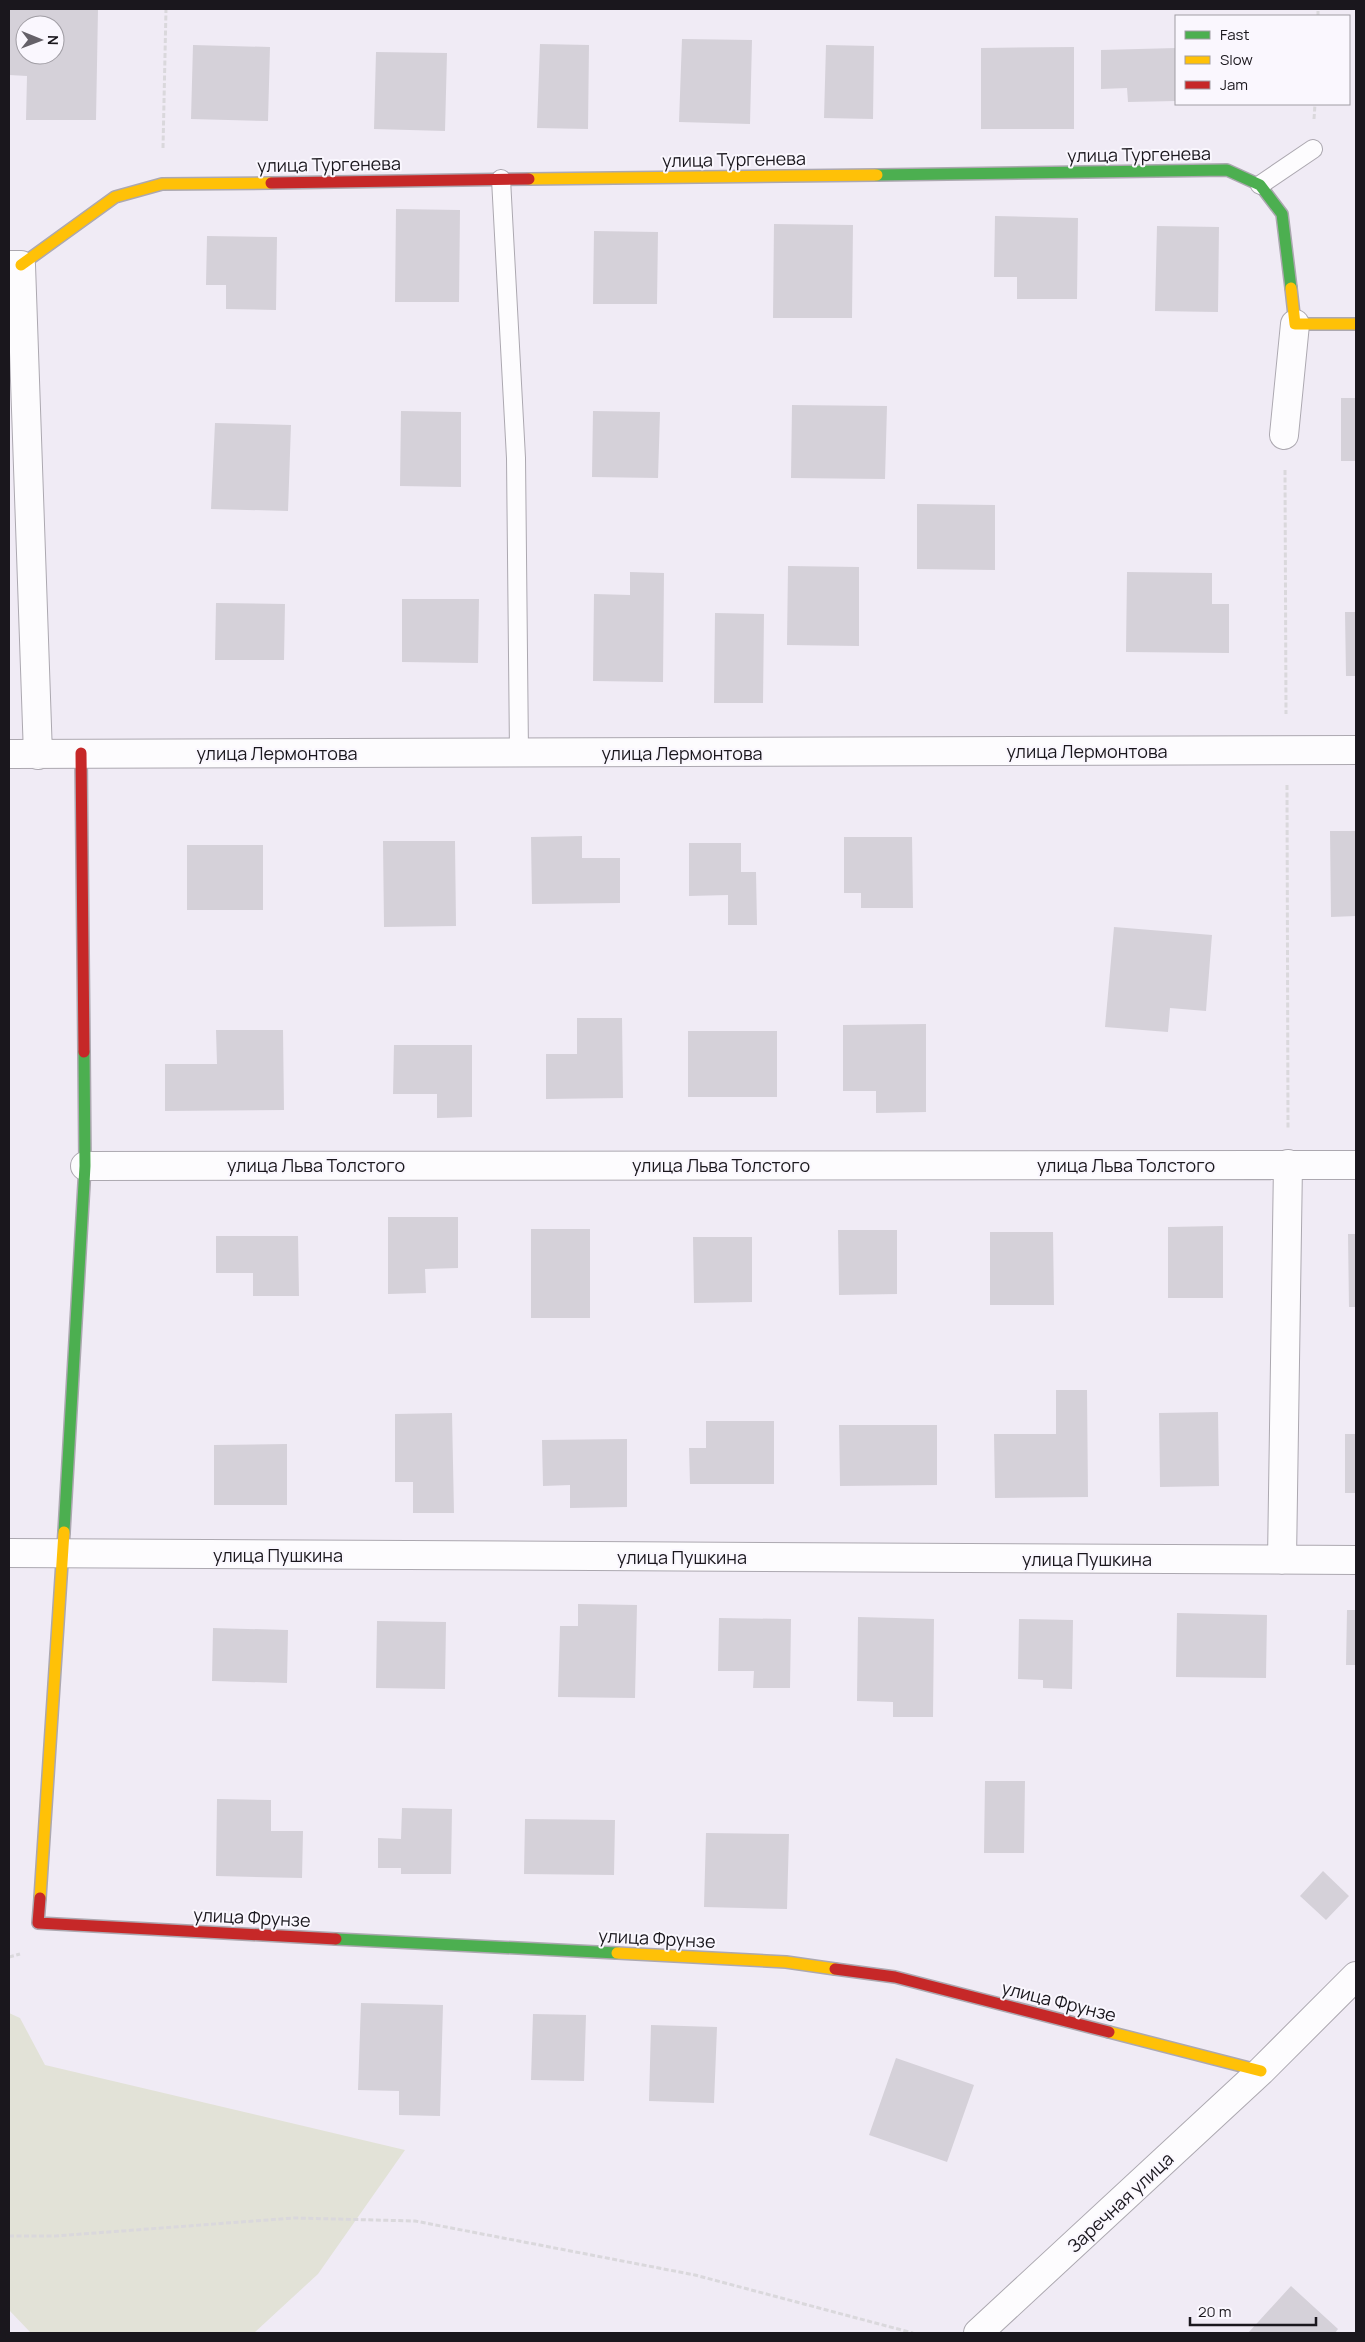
<svg xmlns="http://www.w3.org/2000/svg" width="1365" height="2342" font-family="Manrope,sans-serif">
<rect width="100%" height="100%" fill="#f0ebf5"/>
<path fill="#e2e2d7" d="M 9,2013 L 20,2018 L 45,2065 L 405,2150 L 318,2274 L 254,2333 L 31,2333 L 9,2310 Z"/>
<path fill="#d5d1d9" fill-rule="evenodd" d="M 9,9 L 98,9 L 96,120 L 26,120 L 27,76 L 9,75 ZM 25,25 L 55,25 L 55,55 L 25,55 Z
M 682,39 L 752,40 L 750,124 L 679,122 Z
M 540,44 L 589,45 L 588,129 L 537,128 Z
M 193,45 L 270,47 L 268,121 L 191,119 Z
M 826,45 L 874,46 L 873,119 L 824,118 Z
M 1074,47 L 1074,129 L 981,129 L 981,48 Z
M 1176,48 L 1176,101 L 1128,102 L 1127,88 L 1101,89 L 1101,50 Z
M 376,52 L 447,53 L 445,131 L 374,129 Z
M 396,209 L 460,210 L 459,302 L 395,302 Z
M 995,216 L 1078,218 L 1077,299 L 1017,299 L 1017,277 L 994,277 Z
M 774,224 L 853,225 L 852,318 L 773,318 Z
M 1157,226 L 1219,227 L 1218,312 L 1155,311 Z
M 594,231 L 658,232 L 657,304 L 593,304 Z
M 207,236 L 277,237 L 276,310 L 226,309 L 226,285 L 206,285 Z
M 1341,398 L 1356,398 L 1356,461 L 1341,461 Z
M 792,405 L 887,406 L 885,479 L 791,478 Z
M 401,411 L 461,412 L 461,487 L 400,486 Z
M 593,411 L 660,412 L 658,478 L 592,477 Z
M 215,423 L 291,425 L 288,511 L 211,509 Z
M 917,504 L 995,505 L 995,570 L 917,569 Z
M 788,566 L 859,567 L 859,646 L 787,645 Z
M 630,572 L 664,573 L 663,682 L 593,681 L 594,594 L 630,595 Z
M 1127,572 L 1212,573 L 1212,604 L 1229,604 L 1229,653 L 1126,652 Z
M 402,599 L 479,599 L 478,663 L 402,662 Z
M 216,603 L 285,604 L 284,660 L 215,660 Z
M 1345,612 L 1356,612 L 1356,676 L 1346,676 Z
M 715,613 L 764,614 L 763,703 L 714,703 Z
M 1330,831 L 1356,831 L 1356,916 L 1331,917 Z
M 582,836 L 582,858 L 620,858 L 620,903 L 532,904 L 531,837 Z
M 844,837 L 912,837 L 913,908 L 861,908 L 861,893 L 844,893 Z
M 383,841 L 455,841 L 456,926 L 384,927 Z
M 689,843 L 741,843 L 741,872 L 756,872 L 757,925 L 728,925 L 728,895 L 689,896 Z
M 187,845 L 263,845 L 263,910 L 187,910 Z
M 1114,927 L 1212,935 L 1206,1011 L 1170,1008 L 1168,1032 L 1105,1027 Z
M 577,1018 L 622,1018 L 623,1098 L 546,1099 L 546,1054 L 577,1054 Z
M 926,1024 L 926,1112 L 876,1113 L 876,1091 L 843,1091 L 843,1025 Z
M 216,1030 L 283,1030 L 284,1110 L 165,1111 L 165,1064 L 217,1064 Z
M 688,1031 L 777,1031 L 777,1097 L 688,1097 Z
M 394,1045 L 472,1045 L 472,1117 L 437,1118 L 437,1094 L 393,1094 Z
M 388,1217 L 458,1217 L 458,1268 L 425,1269 L 426,1293 L 388,1294 Z
M 1223,1226 L 1223,1298 L 1168,1298 L 1168,1227 Z
M 531,1229 L 590,1229 L 590,1318 L 531,1318 Z
M 838,1230 L 897,1230 L 897,1294 L 839,1295 Z
M 990,1232 L 1053,1232 L 1054,1305 L 990,1305 Z
M 1348,1234 L 1356,1234 L 1356,1307 L 1349,1307 Z
M 216,1236 L 298,1236 L 299,1296 L 253,1296 L 253,1273 L 216,1273 Z
M 693,1237 L 752,1237 L 752,1302 L 694,1303 Z
M 1056,1390 L 1087,1390 L 1088,1497 L 995,1498 L 994,1434 L 1056,1434 Z
M 1218,1412 L 1219,1486 L 1160,1487 L 1159,1413 Z
M 452,1413 L 454,1513 L 413,1513 L 413,1482 L 395,1482 L 395,1414 Z
M 706,1421 L 774,1421 L 774,1484 L 690,1484 L 689,1448 L 706,1448 Z
M 839,1425 L 937,1425 L 937,1485 L 840,1486 Z
M 1345,1434 L 1356,1434 L 1356,1493 L 1345,1493 Z
M 627,1439 L 627,1507 L 570,1508 L 570,1485 L 543,1486 L 542,1440 Z
M 287,1444 L 287,1505 L 214,1505 L 214,1445 Z
M 578,1604 L 637,1605 L 635,1698 L 558,1697 L 560,1626 L 578,1626 Z
M 1347,1610 L 1356,1610 L 1356,1665 L 1346,1665 Z
M 1177,1613 L 1267,1615 L 1266,1678 L 1176,1677 Z
M 858,1617 L 934,1619 L 933,1717 L 893,1717 L 893,1702 L 857,1701 Z
M 719,1618 L 791,1619 L 790,1688 L 753,1688 L 754,1671 L 718,1671 Z
M 1019,1619 L 1073,1620 L 1072,1689 L 1043,1688 L 1043,1680 L 1018,1679 Z
M 377,1621 L 446,1622 L 445,1689 L 376,1688 Z
M 213,1628 L 288,1630 L 287,1683 L 212,1681 Z
M 985,1781 L 1025,1781 L 1024,1853 L 984,1853 Z
M 217,1799 L 271,1800 L 271,1831 L 303,1831 L 302,1878 L 216,1876 Z
M 402,1808 L 452,1809 L 451,1874 L 401,1874 L 401,1868 L 378,1868 L 378,1838 L 401,1839 Z
M 525,1819 L 615,1820 L 614,1875 L 524,1874 Z
M 706,1833 L 789,1834 L 787,1909 L 704,1907 Z
M 1323,1871 L 1349,1896 L 1326,1920 L 1300,1896 Z
M 361,2003 L 443,2005 L 440,2116 L 399,2115 L 399,2091 L 358,2090 Z
M 533,2014 L 586,2015 L 584,2081 L 531,2080 Z
M 651,2025 L 717,2027 L 714,2103 L 649,2101 Z
M 896,2058 L 974,2085 L 947,2162 L 869,2135 Z
M 1291,2286 L 1338,2329 L 1335,2333 L 1248,2333 Z"/>
<g fill="none" stroke-linecap="round" stroke-linejoin="round">
<g stroke="#aca8b0" stroke-width="20">
<path id="lane" d="M 501,179 L 516,458 L 519,753
M 1260,185 L 1313,149"/>
</g>
<g stroke="#aca8b0" stroke-width="30">
<path id="street" d="M 9,265 L 21,265 L 38,755
M 1284,435 L 1295,324
M 9,754 L 1356,750
M 85,1166 L 1356,1165
M 9,1553 L 1356,1560
M 1282,1560 L 1288,1164
M 978,2333 L 1261,2071 L 1356,1976"/>
</g>
<g stroke="#aca8b0" stroke-width="14">
<path id="fast" d="M 877,175 L 1227,170 L 1260,185 L 1282,214 L 1291,288
M 64,1532 L 85,1166 L 84,1052
M 336,1939 L 617,1953"/>
</g>
<g stroke="#aca8b0" stroke-width="14">
<path id="slow" d="M 529,179 L 877,175
M 21,265 L 115,197 L 162,184 L 271,183
M 1291,288 L 1295,324 L 1356,324
M 40,1898 L 64,1532
M 617,1953 L 786,1962 L 835,1969
M 1109,2032 L 1261,2071"/>
</g>
<g stroke="#aca8b0" stroke-width="14">
<path id="jam" d="M 271,183 L 529,179
M 81,753 L 84,1052
M 40,1898 L 38,1923 L 336,1939
M 835,1969 L 895,1977 L 1109,2032"/>
</g>
<path stroke="#dad8dc" stroke-width="3" stroke-dasharray="5 2.5" stroke-linecap="butt" d="M 1318,16 L 1318,9
M 1314,119 L 1315,104
M 163,148 L 166,9
M 1285,470 L 1286,714
M 1287,785 L 1288,1129
M 9,1957 L 20,1954
M 9,2236 L 55,2236 L 294,2218 L 415,2221 L 695,2275 L 913,2333"/>
<use href="#lane" stroke="#fdfcfe" stroke-width="18"/>
<use href="#street" stroke="#fdfcfe" stroke-width="28"/>
<use href="#fast" stroke="#4caf50" stroke-width="11"/>
<use href="#slow" stroke="#ffc107" stroke-width="11"/>
<use href="#jam" stroke="#c62828" stroke-width="11"/>
</g>
<g text-anchor="middle" dominant-baseline="central" stroke-width="4" stroke-linejoin="round" paint-order="stroke">
<g font-size="18" fill="#1a171d" stroke="#faf7fe">
<text transform="translate(1139 154) rotate(-1)">улица Тургенева</text>
<text transform="translate(734 159) rotate(-1)">улица Тургенева</text>
<text transform="translate(329 164) rotate(-1)">улица Тургенева</text>
<text x="1087" y="751">улица Лермонтова</text>
<text x="277" y="753">улица Лермонтова</text>
<text x="682" y="753">улица Лермонтова</text>
<text x="316" y="1165">улица Льва Толстого</text>
<text x="721" y="1165">улица Льва Толстого</text>
<text x="1126" y="1165">улица Льва Толстого</text>
<text x="278" y="1555">улица Пушкина</text>
<text x="682" y="1557">улица Пушкина</text>
<text x="1087" y="1559">улица Пушкина</text>
<text transform="translate(252 1917) rotate(3)">улица Фрунзе</text>
<text transform="translate(657 1938) rotate(3)">улица Фрунзе</text>
<text transform="translate(1059 2001) rotate(14)">улица Фрунзе</text>
<text transform="translate(1120 2202) rotate(-43)">Заречная улица</text>
</g>
</g>
<rect width="1365" height="2342" fill="none" stroke="#1a171d" stroke-width="20"/>
<rect x="1175" y="15" width="175" height="90" fill="#faf7fe" stroke="#a09da4"/>
<rect x="1185" y="31" width="25" height="8" fill="#4caf50" stroke="#a09da4"/>
<text x="1220" y="40" font-size="15" fill="#1a171d">Fast</text>
<rect x="1185" y="56" width="25" height="8" fill="#ffc107" stroke="#a09da4"/>
<text x="1220" y="65" font-size="15" fill="#1a171d">Slow</text>
<rect x="1185" y="81" width="25" height="8" fill="#c62828" stroke="#a09da4"/>
<text x="1220" y="90" font-size="15" fill="#1a171d">Jam</text>
<g transform="translate(40 40) rotate(91)"><circle r="24" fill="#faf7fe" stroke="#a09da4"/>
<path d="M0-4L9 19L0 12L-9 19Z" fill="#656169"/>
<text y="-8" font-size="14" font-weight="bold" text-anchor="middle" fill="#1a171d">N</text>
</g>
<path d="M1190 2317v8h126v-8" fill="none" stroke="#1a171d" stroke-width="2.5"/>
<text x="1198" y="2317" font-size="15" fill="#1a171d" stroke="#faf7fe" stroke-width="4" paint-order="stroke">20 m</text>
</svg>
